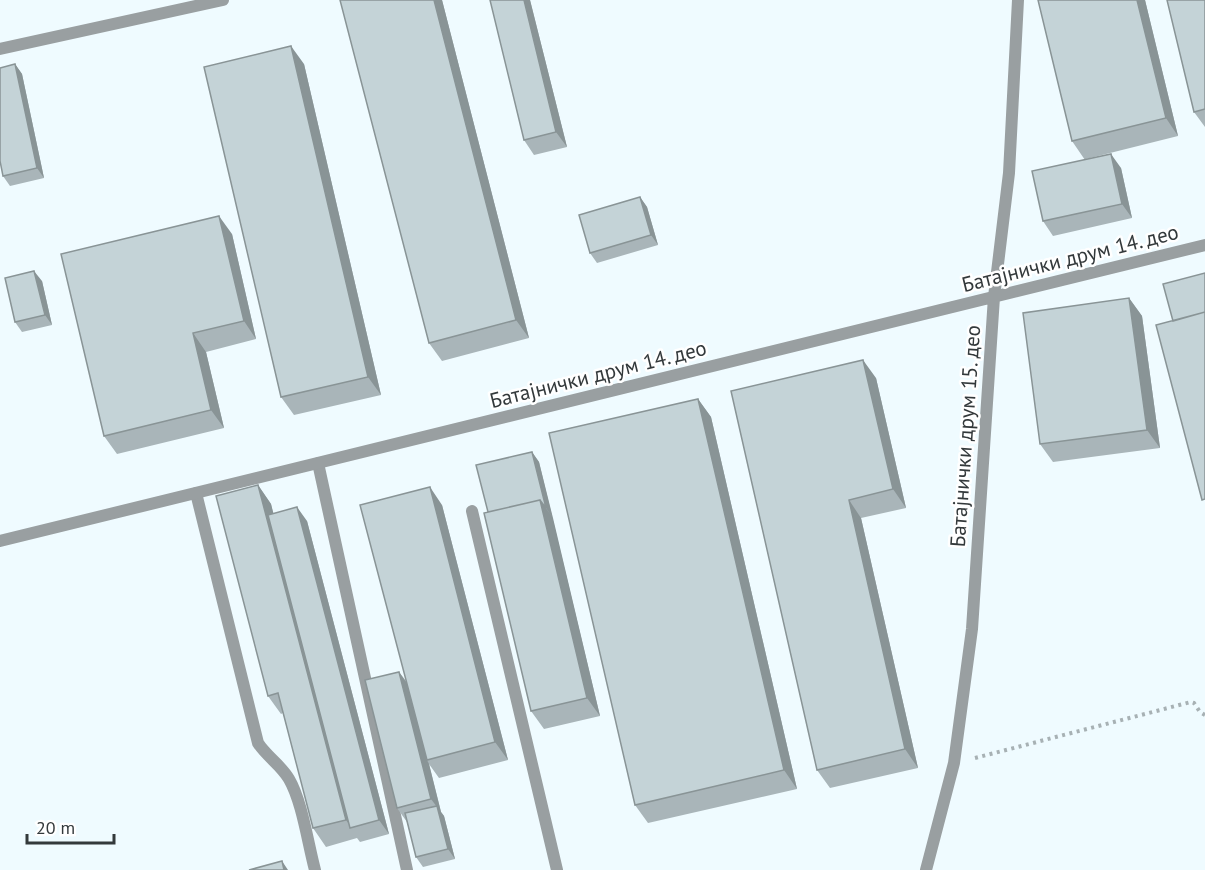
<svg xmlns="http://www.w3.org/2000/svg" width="1205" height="870" font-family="'PT Sans',sans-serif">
<rect width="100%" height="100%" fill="#effbff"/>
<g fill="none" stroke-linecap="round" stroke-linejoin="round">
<path stroke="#a7b1b4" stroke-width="4" stroke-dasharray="3 4.5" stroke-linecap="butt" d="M 975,758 L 1191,702 L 1194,703 L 1200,712 L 1205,715"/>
<path stroke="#999fa1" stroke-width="12" d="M 0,49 L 223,0
M 318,463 L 407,870
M 196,493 L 258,743 C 266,756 281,765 289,779 C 302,801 308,844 315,870
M 472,511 L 557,870"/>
<path stroke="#999fa1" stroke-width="12" d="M 0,541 L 1205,245
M 926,870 L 954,763 L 972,629 L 994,297 L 1009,173 L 1018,0"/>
</g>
<path fill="#a9b5b9" d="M 340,0 L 442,0 L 529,338 L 442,361 L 429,343 Z
M 490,0 L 530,0 L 567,147 L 534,155 L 524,140 Z
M 1038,0 L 1145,0 L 1178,136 L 1086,159 L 1121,168 L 1132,218 L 1053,236 L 1043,221 L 1085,160 L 1072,141 Z
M 1205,0 L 1205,127 L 1194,112 Z
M 15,64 L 22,74 L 44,178 L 10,186 L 3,176 Z
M 304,64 L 381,395 L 294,415 L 281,397 Z
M 640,197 L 647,207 L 658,245 L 597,263 L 590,253 Z
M 232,234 L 256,339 L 206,352 L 224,428 L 117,454 L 104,436 Z
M 42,281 L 52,325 L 22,332 L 15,322 Z
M 1129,298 L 1142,316 L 1160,448 L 1053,462 L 1040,444 Z
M 876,378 L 906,508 L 861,518 L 918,768 L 830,788 L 817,770 L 731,391 Z
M 698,399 L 711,417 L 797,789 L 648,823 L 635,805 Z
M 532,452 L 539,462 L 600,716 L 544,729 L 531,711 L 488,512 Z
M 258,485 L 271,504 L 273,513 L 307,521 L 389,834 L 360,842 L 357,838 L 326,847 L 313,828 L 283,713 L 281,714 L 268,696 Z
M 442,505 L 508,760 L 439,778 L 429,764 L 441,812 L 444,816 L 455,859 L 423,867 L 416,857 L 407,822 L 397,808 L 399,672 L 406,681 Z"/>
<path fill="#899496" d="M 434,0 L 442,0 L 529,338 L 516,320 Z
M 524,0 L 530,0 L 567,147 L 556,132 Z
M 1137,0 L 1145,0 L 1178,136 L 1166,118 Z
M 291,46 L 304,64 L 381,395 L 368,377 Z
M 15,64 L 22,74 L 44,178 L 37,168 Z
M 1111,154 L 1121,168 L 1132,218 L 1122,204 Z
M 640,197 L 647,207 L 658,245 L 651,235 Z
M 219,216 L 232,234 L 256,339 L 244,321 Z
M 34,271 L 42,281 L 52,325 L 45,315 Z
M 1129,298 L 1142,316 L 1160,448 L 1147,430 Z
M 193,333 L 206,352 L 224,428 L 211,410 Z
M 863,360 L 876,378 L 906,508 L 893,489 Z
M 698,399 L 711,417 L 797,789 L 784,770 Z
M 532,452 L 539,462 L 553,518 L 546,508 Z
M 258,485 L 271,504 L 355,826 L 351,827 L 346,820 Z
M 430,487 L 442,505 L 508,760 L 495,742 Z
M 540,500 L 553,518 L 600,716 L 587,698 Z
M 849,500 L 861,518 L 918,768 L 905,749 Z
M 297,507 L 307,521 L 389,834 L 379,820 Z
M 399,672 L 409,686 L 427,760 L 429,764 L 441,812 L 444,816 L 455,859 L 448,849 L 437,807 L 431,799 Z
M 282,861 L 288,870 L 284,870 Z"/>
<path fill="#c4d3d7" stroke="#899496" stroke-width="1.5" d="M 340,0 L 434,0 L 516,320 L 429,343 Z
M 490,0 L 524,0 L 556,132 L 524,140 Z
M 1038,0 L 1137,0 L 1166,118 L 1072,141 Z
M 1167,0 L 1205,0 L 1205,109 L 1194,112 Z
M 291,46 L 368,377 L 281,397 L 204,67 Z
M 15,64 L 37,168 L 3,176 L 0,161 L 0,68 Z
M 1111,154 L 1122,204 L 1043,221 L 1032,171 Z
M 640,197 L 651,235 L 590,253 L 579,215 Z
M 219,216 L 244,321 L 193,333 L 211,410 L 104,436 L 61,254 Z
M 34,271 L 45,315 L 15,322 L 5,278 Z
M 1205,273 L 1205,312 L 1173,321 L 1163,284 Z
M 1129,298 L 1147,430 L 1040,444 L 1023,313 Z
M 1205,312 L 1205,499 L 1202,500 L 1156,325 Z
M 863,360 L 893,489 L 849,500 L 905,749 L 817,770 L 731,391 Z
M 698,399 L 784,770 L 635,805 L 549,433 Z
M 532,452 L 546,508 L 540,500 L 488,512 L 476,465 Z
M 258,485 L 346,820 L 313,828 L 278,693 L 268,696 L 216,496 Z
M 430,487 L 495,742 L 427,760 L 360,505 Z
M 540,500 L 587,698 L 531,711 L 484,513 Z
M 297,507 L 379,820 L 350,828 L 268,515 Z
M 399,672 L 431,799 L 397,808 L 365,680 Z
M 437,806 L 448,849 L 416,857 L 405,813 Z
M 282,861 L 284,870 L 249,870 Z"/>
<g text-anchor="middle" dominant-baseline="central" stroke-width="5" stroke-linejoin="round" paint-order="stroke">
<g font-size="21" fill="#33393b" stroke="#fff">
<text transform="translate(1070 258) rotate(-14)">Батајнички друм 14. део</text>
<text transform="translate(598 374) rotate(-14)">Батајнички друм 14. део</text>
<text transform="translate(965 436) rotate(-86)">Батајнички друм 15. део</text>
</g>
</g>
<path d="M27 834v9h87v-9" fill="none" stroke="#33393b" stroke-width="3"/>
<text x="36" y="834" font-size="18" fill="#33393b" stroke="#ffffff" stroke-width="4.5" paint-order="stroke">20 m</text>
</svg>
